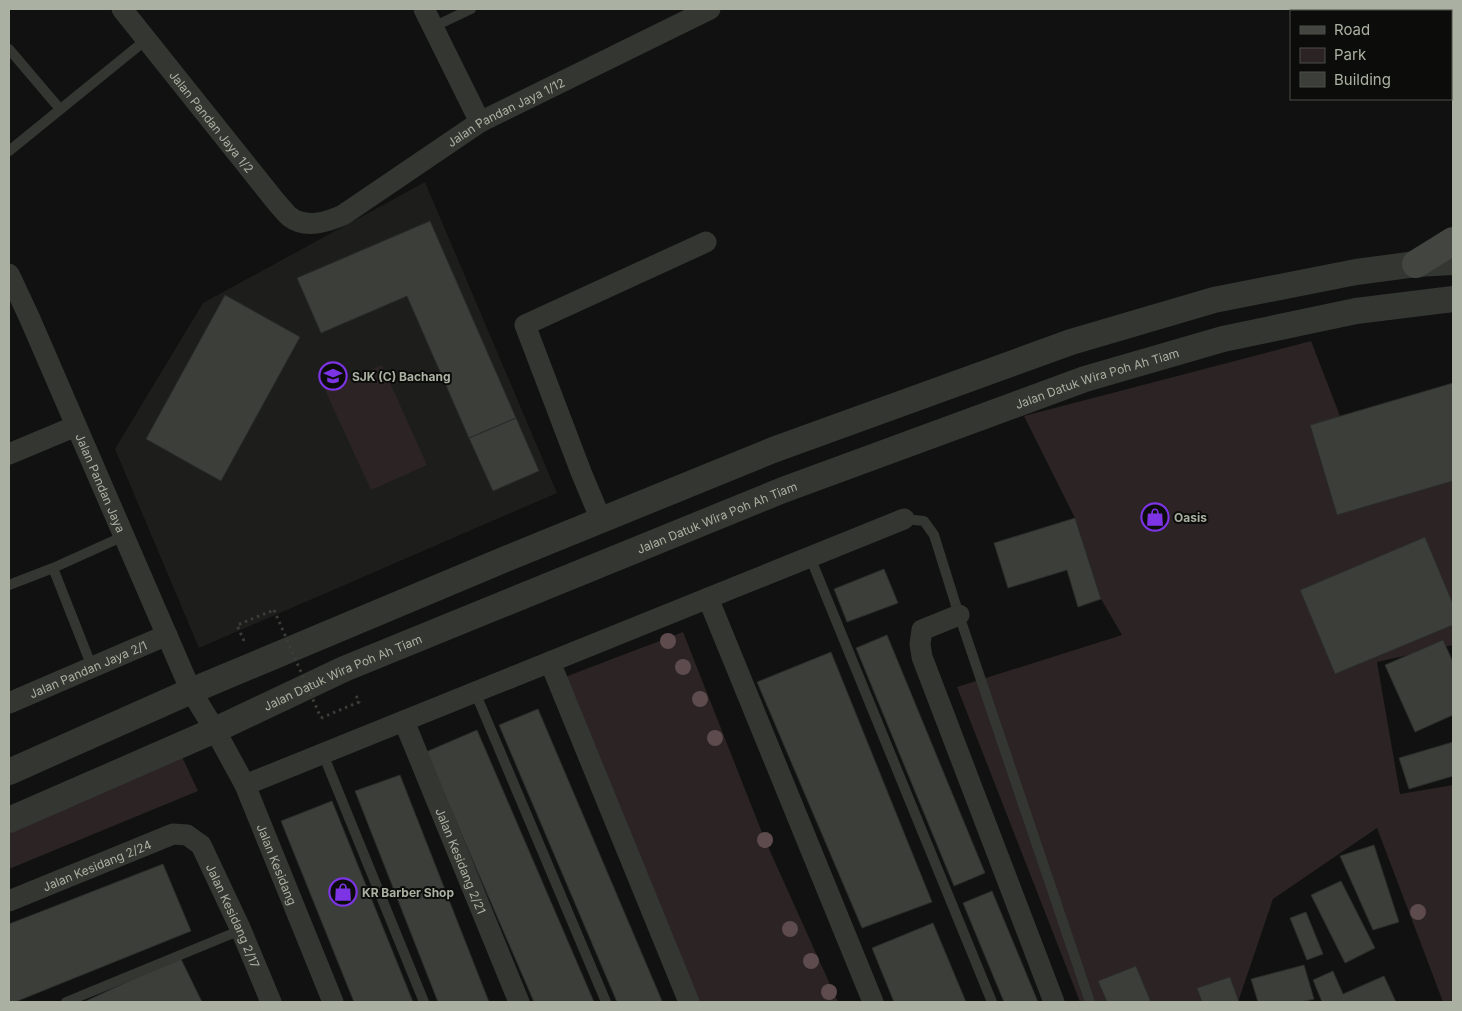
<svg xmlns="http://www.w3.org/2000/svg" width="1462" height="1011" font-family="Inter,sans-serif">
<rect width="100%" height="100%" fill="#101110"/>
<path fill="#1d1e1c" d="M 425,182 L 557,493 L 199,648 L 115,449 L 203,303 Z"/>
<path fill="#2b2324" d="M 1311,341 L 1374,504 L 1453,481 L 1453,645 L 1377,662 L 1400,794 L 1453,785 L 1453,1002 L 1443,1002 L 1377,828 L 1273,899 L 1238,1002 L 1080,1002 L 957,687 L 1122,635 L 1101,599 L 1075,518 L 1024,416 Z
M 382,365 L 427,465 L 371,490 L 325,390 Z
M 683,632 L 765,840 L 838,1002 L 689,1002 L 557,680 Z
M 177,746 L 198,791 L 9,869 L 9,820 Z"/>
<path fill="#3c3e3a" stroke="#2b2d2a" d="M 430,221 L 516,418 L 469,438 L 407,296 L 321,333 L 297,278 Z
M 225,295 L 300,337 L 221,481 L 146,439 Z
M 1453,383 L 1453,481 L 1337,515 L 1310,425 Z
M 516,418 L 539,471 L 493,491 L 469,438 Z
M 1075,518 L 1101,599 L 1078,607 L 1067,570 L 1008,588 L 994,543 Z
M 1425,537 L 1453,604 L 1453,625 L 1335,674 L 1300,590 Z
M 884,569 L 898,603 L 847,622 L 834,589 Z
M 887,635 L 985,873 L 954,886 L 856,648 Z
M 1443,640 L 1453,662 L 1453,715 L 1415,732 L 1385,665 Z
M 831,652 L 932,902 L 862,928 L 757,682 Z
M 538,709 L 662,1001 L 660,1002 L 617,1002 L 499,725 Z
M 477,730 L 594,1002 L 534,1002 L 426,752 Z
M 1453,742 L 1453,776 L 1409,789 L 1399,758 Z
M 400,775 L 489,1002 L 438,1002 L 355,791 Z
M 332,801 L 413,1002 L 354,1002 L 281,821 Z
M 1374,845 L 1399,922 L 1373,930 L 1340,856 Z
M 163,864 L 191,931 L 15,1002 L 9,1002 L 9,924 Z
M 1341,881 L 1375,948 L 1345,963 L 1311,895 Z
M 992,891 L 1038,1002 L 1004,1002 L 963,903 Z
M 1306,912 L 1323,954 L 1307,960 L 1290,918 Z
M 933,923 L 966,1002 L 894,1002 L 872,948 Z
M 180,957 L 202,1002 L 84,1002 Z
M 1304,965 L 1314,999 L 1301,1002 L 1258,1002 L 1251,979 Z
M 1136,966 L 1151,1002 L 1107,1002 L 1098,981 Z
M 1333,971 L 1343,994 L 1384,976 L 1396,1002 L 1322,1002 L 1313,980 Z
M 1230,977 L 1239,1002 L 1202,1002 L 1197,988 Z"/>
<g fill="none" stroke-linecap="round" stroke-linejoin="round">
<path stroke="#3b3d38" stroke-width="3" stroke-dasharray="2.5 4" stroke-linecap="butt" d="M 244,641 L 237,625 L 274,610
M 321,718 L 359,702 L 355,693"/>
<path stroke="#333631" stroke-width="10" d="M 433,27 L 471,9
M 9,49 L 60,109
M 9,151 L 147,39
M 904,519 L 924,521 L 934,535 L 959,615 L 1090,1002
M 810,557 L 992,1002
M 53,568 L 92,667
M 9,585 L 53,568 L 124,536
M 475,692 L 606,1002
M 323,754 L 424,1002
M 66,1002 L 241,930"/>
<g stroke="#333631" stroke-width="21">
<path id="s1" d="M 122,9 L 277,203 C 281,207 285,213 290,217 C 306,229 327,222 343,215 L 480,122 L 710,9"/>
<path d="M 424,9 L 480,122"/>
<path id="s2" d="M 9,274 L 30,319 L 191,691 L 215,730 L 245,785 L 333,1002"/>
<path d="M 9,454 L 76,426"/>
<path d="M 601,520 L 581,472 L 525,325 L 706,242"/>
<path d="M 708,598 L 873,1002"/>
<path d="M 959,615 L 922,630 L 920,644 L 922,657 L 1054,1002"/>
<path d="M 550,662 L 689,1002"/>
<path id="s3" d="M 9,703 L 167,635"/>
<path id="s4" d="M 404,721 L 519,1002"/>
<path d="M 245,785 L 904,519"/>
<path id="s5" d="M 9,901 L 173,834 L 187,835 L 201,845 L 241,930 L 271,1002"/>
</g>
<g stroke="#333631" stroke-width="26">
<path d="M 9,772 L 191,691 L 508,558 L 773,450 L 1071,342 L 1214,300 L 1356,272 L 1416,264 L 1453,262"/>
<path id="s6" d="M 9,820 L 215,730 L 344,669 L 783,490 L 1085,379 L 1223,339 L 1356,311 L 1453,299"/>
</g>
<path stroke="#434640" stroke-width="28" d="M 1416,264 L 1453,241"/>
<path stroke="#3b3d38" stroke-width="3" stroke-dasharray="2.5 4" stroke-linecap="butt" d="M 274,610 L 321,718"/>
</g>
<g fill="#5d4b4e">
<circle cx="668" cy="641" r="8"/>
<circle cx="683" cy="667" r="8"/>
<circle cx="700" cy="699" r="8"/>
<circle cx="715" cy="738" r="8"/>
<circle cx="765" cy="840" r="8"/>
<circle cx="1418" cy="912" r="8"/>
<circle cx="790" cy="929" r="8"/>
<circle cx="811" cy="961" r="8"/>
<circle cx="829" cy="992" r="8"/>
</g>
<defs>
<g id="school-ring" transform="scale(1.4375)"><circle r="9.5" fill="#0c0c0b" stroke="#7d34e5" stroke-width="1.5"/><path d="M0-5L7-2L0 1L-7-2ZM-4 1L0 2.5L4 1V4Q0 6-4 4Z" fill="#7d34e5"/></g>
<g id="shop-ring" transform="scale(1.4375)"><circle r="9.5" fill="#0c0c0b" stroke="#7d34e5" stroke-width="1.5"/><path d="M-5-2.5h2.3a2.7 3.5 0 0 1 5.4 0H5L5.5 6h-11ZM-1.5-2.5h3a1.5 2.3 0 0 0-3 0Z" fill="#7d34e5"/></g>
</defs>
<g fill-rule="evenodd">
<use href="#school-ring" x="333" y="376"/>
<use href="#shop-ring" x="1155" y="517"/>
<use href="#shop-ring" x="343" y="892"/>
</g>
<g text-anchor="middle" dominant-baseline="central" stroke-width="4" stroke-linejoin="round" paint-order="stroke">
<g font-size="12" fill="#abb1a2" stroke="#0c0c0b">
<text stroke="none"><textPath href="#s1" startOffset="516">Jalan Pandan Jaya 1/12</textPath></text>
<text stroke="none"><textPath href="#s1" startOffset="144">Jalan Pandan Jaya 1/2</textPath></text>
<text stroke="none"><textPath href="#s6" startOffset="1175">Jalan Datuk Wira Poh Ah Tiam</textPath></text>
<text stroke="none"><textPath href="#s2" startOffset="228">Jalan Pandan Jaya</textPath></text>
<text stroke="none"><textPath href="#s6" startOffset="770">Jalan Datuk Wira Poh Ah Tiam</textPath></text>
<text stroke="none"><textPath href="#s3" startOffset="86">Jalan Pandan Jaya 2/1</textPath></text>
<text stroke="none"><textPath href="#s6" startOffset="365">Jalan Datuk Wira Poh Ah Tiam</textPath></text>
<text stroke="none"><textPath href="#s4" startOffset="151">Jalan Kesidang 2/21</textPath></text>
<text stroke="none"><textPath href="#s2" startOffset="649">Jalan Kesidang</textPath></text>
<text stroke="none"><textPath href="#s5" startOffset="95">Jalan Kesidang 2/24</textPath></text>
<text stroke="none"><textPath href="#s5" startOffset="286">Jalan Kesidang 2/17</textPath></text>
</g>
<g font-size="12" font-weight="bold" fill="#abb1a2" stroke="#0c0c0b" text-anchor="start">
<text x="352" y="376">SJK (C) Bachang</text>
<text x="1174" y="517">Oasis</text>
<text x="362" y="892">KR Barber Shop</text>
</g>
</g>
<rect width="1462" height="1011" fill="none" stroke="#abb1a2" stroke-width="20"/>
<rect x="1290" y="10" width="162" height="90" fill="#0c0c0b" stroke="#4c4e47"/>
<rect x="1300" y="26" width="25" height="8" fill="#434640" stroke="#4c4e47"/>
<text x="1334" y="35" font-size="15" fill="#abb1a2">Road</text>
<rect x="1300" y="48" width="25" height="15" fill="#2b2324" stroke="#4c4e47"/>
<text x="1334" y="60" font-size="15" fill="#abb1a2">Park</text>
<rect x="1300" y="72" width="25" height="15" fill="#3c3e3a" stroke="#4c4e47"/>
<text x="1334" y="85" font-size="15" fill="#abb1a2">Building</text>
</svg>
